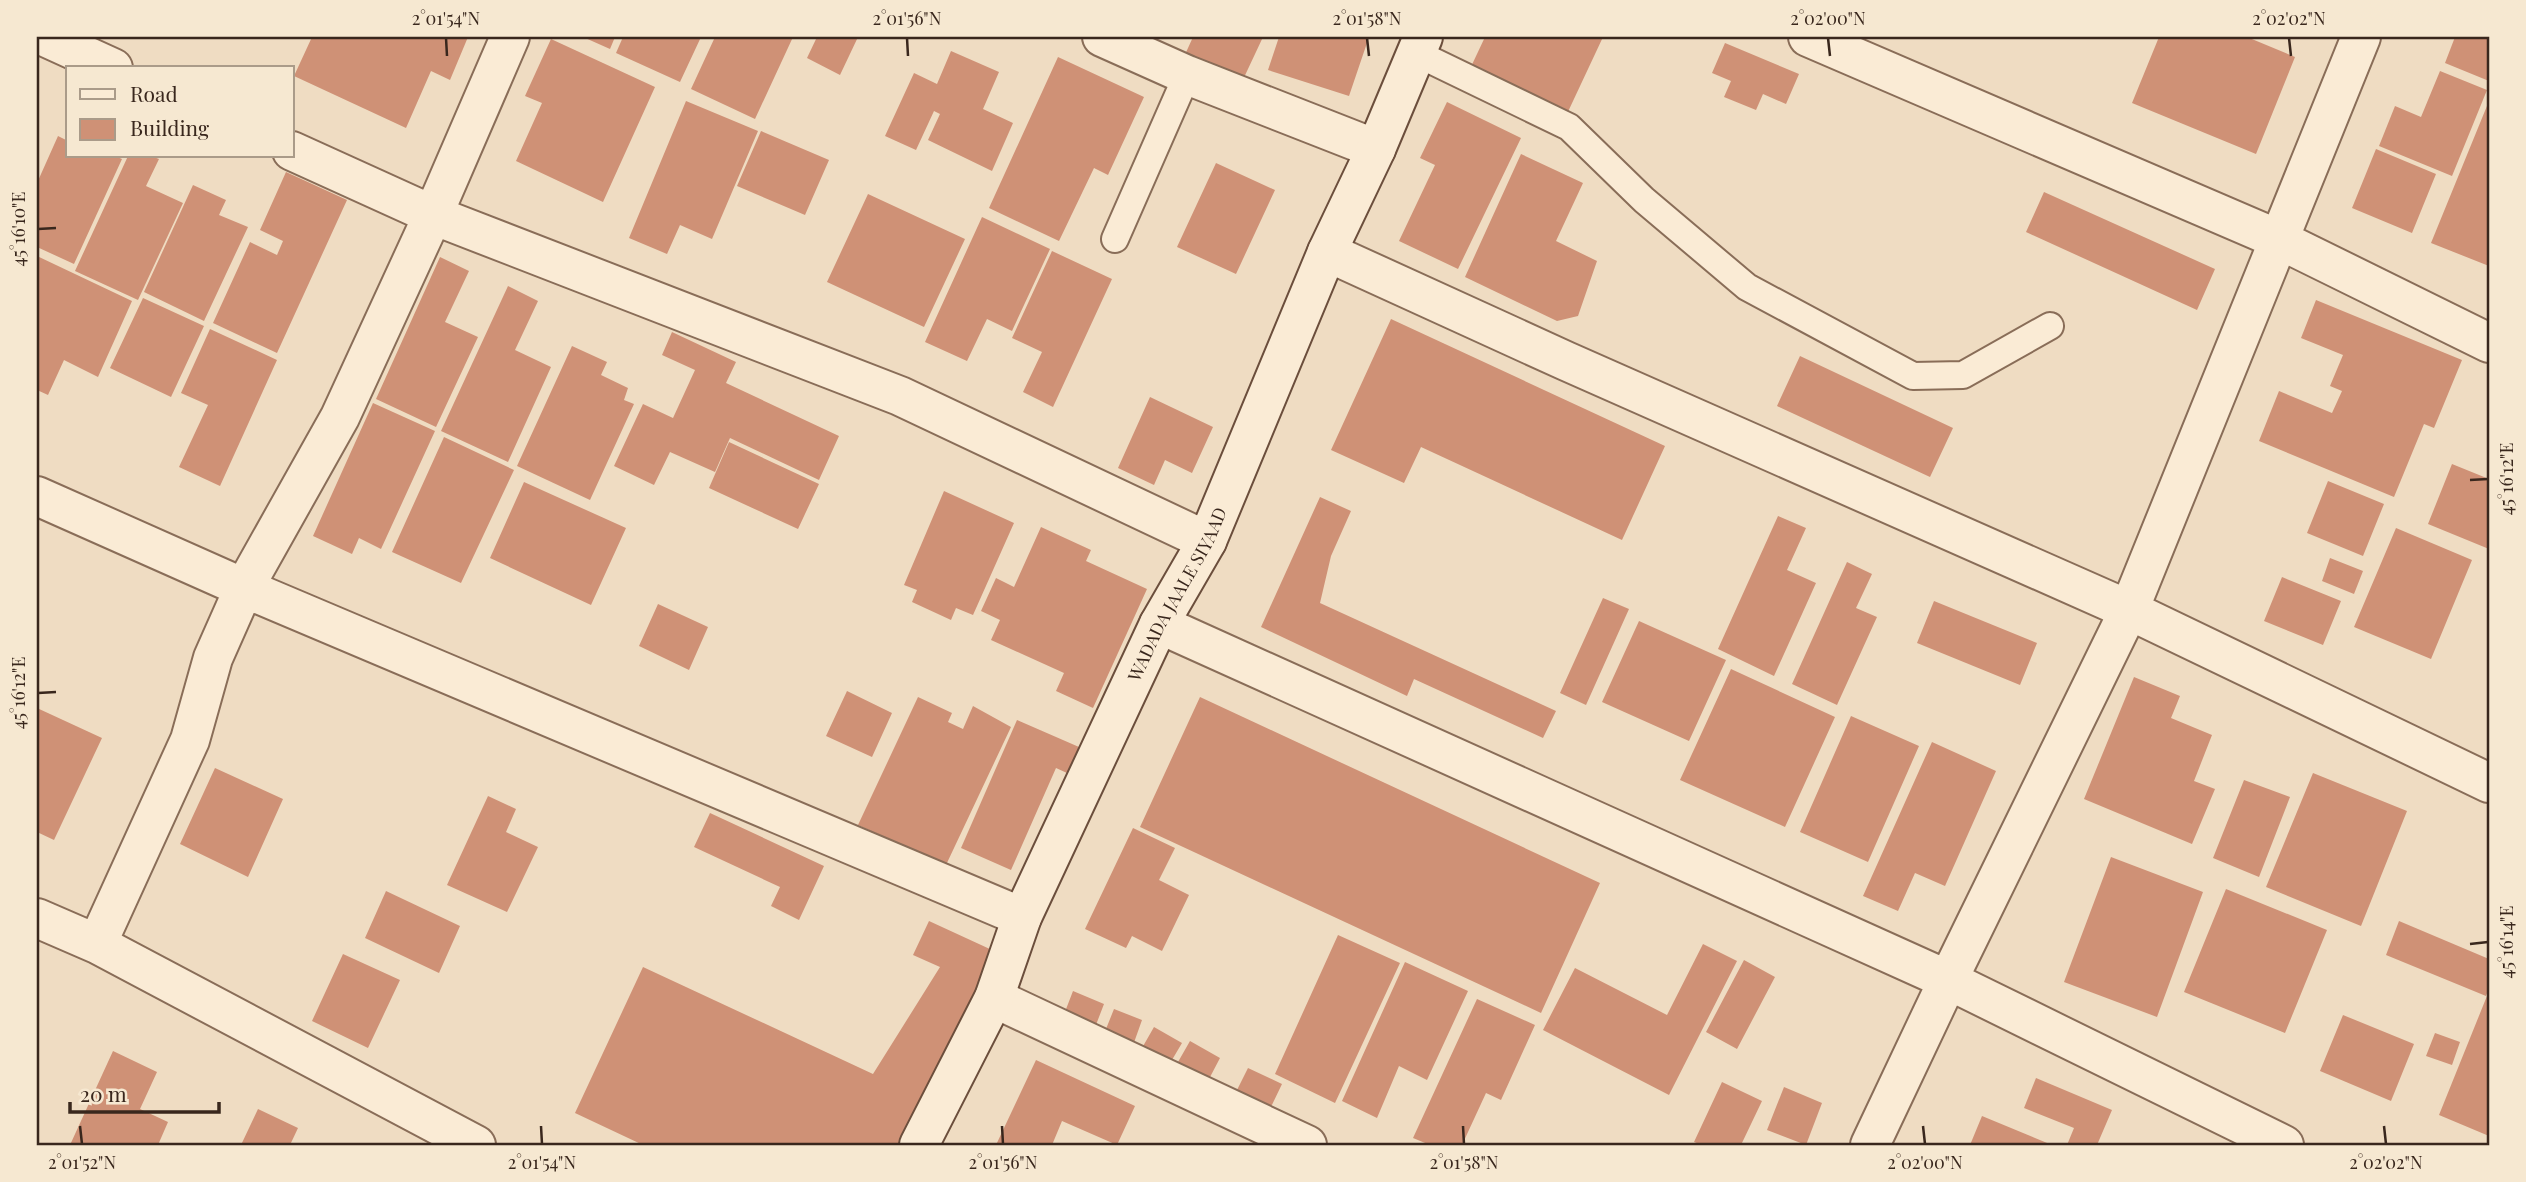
<svg xmlns="http://www.w3.org/2000/svg" width="2526" height="1182" font-family="'Playfair Display',serif">
<rect width="100%" height="100%" fill="#efdcc2"/>
<path fill="#cf9176" d="M 312,37 L 468,37 L 450,80 L 431,71 L 406,128 L 294,76 Z
M 583,37 L 615,37 L 610,49 Z
M 623,37 L 701,37 L 680,82 L 616,53 Z
M 715,37 L 793,37 L 755,119 L 691,89 Z
M 817,37 L 858,37 L 840,75 L 807,58 Z
M 1193,37 L 1219,37 L 1224,39 L 1225,37 L 1263,37 L 1240,86 L 1183,59 Z
M 1279,37 L 1369,37 L 1349,96 L 1268,70 Z
M 1485,37 L 1603,37 L 1566,116 L 1469,71 Z
M 2159,37 L 2247,37 L 2295,57 L 2256,154 L 2132,103 Z
M 2455,37 L 2489,37 L 2489,81 L 2445,63 Z
M 551,39 L 655,87 L 603,202 L 516,161 L 542,103 L 525,96 Z
M 1725,43 L 1799,74 L 1786,104 L 1763,94 L 1756,110 L 1724,97 L 1731,81 L 1712,73 Z
M 951,51 L 999,72 L 983,109 L 1013,123 L 992,171 L 928,140 L 940,114 L 934,111 L 916,150 L 885,136 L 914,73 L 937,84 Z
M 1058,57 L 1144,97 L 1108,175 L 1094,168 L 1059,241 L 989,208 Z
M 2440,71 L 2487,90 L 2452,176 L 2379,146 L 2395,106 L 2421,117 Z
M 686,101 L 758,131 L 712,239 L 680,225 L 667,254 L 629,238 Z
M 2489,101 L 2489,266 L 2431,243 Z
M 1447,102 L 1521,138 L 1458,269 L 1399,241 L 1435,165 L 1420,158 Z
M 761,131 L 829,160 L 805,215 L 737,186 Z
M 58,136 L 68,141 L 68,156 L 115,156 L 122,159 L 74,264 L 37,247 L 37,183 Z
M 2376,149 L 2436,174 L 2412,233 L 2352,208 Z
M 1521,154 L 1583,183 L 1556,241 L 1597,261 L 1578,316 L 1557,321 L 1465,277 Z
M 128,156 L 151,156 L 159,159 L 146,186 L 183,203 L 138,300 L 75,271 Z
M 1216,163 L 1275,190 L 1236,274 L 1177,247 Z
M 286,172 L 347,200 L 277,353 L 213,323 L 250,242 L 277,255 L 283,241 L 260,230 Z
M 193,185 L 226,200 L 219,215 L 248,227 L 204,321 L 144,292 Z
M 2044,192 L 2215,269 L 2197,310 L 2026,232 Z
M 868,194 L 965,239 L 924,327 L 827,282 Z
M 982,217 L 1050,249 L 1012,331 L 987,319 L 967,361 L 925,342 Z
M 1052,251 L 1112,279 L 1053,407 L 1023,392 L 1042,352 L 1012,338 Z
M 37,256 L 132,301 L 98,377 L 64,360 L 48,395 L 37,390 Z
M 440,257 L 469,271 L 445,322 L 478,337 L 436,427 L 376,399 Z
M 508,286 L 538,301 L 515,350 L 551,367 L 508,462 L 441,431 Z
M 143,298 L 204,326 L 171,397 L 110,368 Z
M 2316,300 L 2462,360 L 2434,428 L 2424,424 L 2394,497 L 2259,441 L 2279,391 L 2332,413 L 2342,391 L 2330,386 L 2343,355 L 2301,338 Z
M 1391,319 L 1665,446 L 1622,540 L 1421,447 L 1404,483 L 1331,450 Z
M 210,329 L 277,360 L 220,486 L 179,467 L 208,405 L 181,393 Z
M 672,332 L 736,362 L 726,383 L 839,436 L 819,480 L 730,438 L 715,472 L 670,452 L 654,485 L 614,466 L 643,404 L 673,418 L 695,370 L 662,355 Z
M 572,346 L 607,362 L 601,375 L 628,388 L 624,400 L 634,404 L 590,500 L 517,466 Z
M 1800,356 L 1953,428 L 1930,477 L 1777,406 Z
M 1150,397 L 1213,427 L 1192,473 L 1165,460 L 1154,485 L 1118,468 Z
M 373,403 L 435,431 L 381,549 L 359,538 L 352,554 L 313,536 Z
M 444,437 L 514,470 L 461,583 L 392,552 Z
M 729,442 L 819,484 L 798,529 L 709,488 Z
M 2452,464 L 2489,479 L 2489,549 L 2428,524 Z
M 2328,481 L 2384,504 L 2363,556 L 2307,533 Z
M 524,482 L 626,528 L 591,605 L 490,558 Z
M 944,491 L 1014,523 L 973,615 L 956,608 L 951,620 L 912,602 L 917,590 L 904,585 Z
M 1320,497 L 1351,511 L 1331,556 L 1320,603 L 1556,711 L 1543,738 L 1414,679 L 1407,696 L 1261,627 Z
M 1778,516 L 1806,528 L 1787,570 L 1816,583 L 1774,676 L 1718,649 Z
M 1041,527 L 1091,550 L 1086,561 L 1147,589 L 1093,708 L 1056,691 L 1064,673 L 991,640 L 1000,620 L 981,611 L 996,578 L 1014,587 Z
M 2396,528 L 2472,560 L 2431,659 L 2354,627 Z
M 2330,558 L 2363,571 L 2354,594 L 2322,581 Z
M 1847,562 L 1872,574 L 1856,608 L 1877,617 L 1837,705 L 1792,684 Z
M 2282,577 L 2341,601 L 2323,645 L 2264,621 Z
M 1603,598 L 1629,609 L 1586,705 L 1560,693 Z
M 1934,601 L 2037,643 L 2020,685 L 1917,643 Z
M 658,604 L 708,627 L 689,670 L 639,646 Z
M 1639,621 L 1726,660 L 1689,741 L 1602,702 Z
M 1731,669 L 1835,717 L 1785,827 L 1680,780 Z
M 2134,677 L 2180,696 L 2171,718 L 2212,735 L 2194,781 L 2215,789 L 2192,844 L 2084,799 Z
M 847,691 L 892,713 L 872,757 L 826,736 Z
M 918,697 L 952,713 L 948,722 L 963,729 L 973,706 L 1011,727 L 946,865 L 858,825 Z
M 1200,697 L 1600,883 L 1541,1013 L 1140,827 Z
M 37,708 L 102,738 L 54,840 L 37,832 Z
M 1851,716 L 1919,746 L 1868,862 L 1800,832 Z
M 1017,720 L 1079,747 L 1067,773 L 1056,768 L 1011,870 L 961,848 Z
M 1932,742 L 1996,771 L 1945,886 L 1915,873 L 1898,911 L 1863,896 Z
M 215,768 L 283,799 L 248,877 L 180,844 Z
M 2313,773 L 2407,811 L 2361,926 L 2266,887 Z
M 2244,780 L 2290,797 L 2259,877 L 2213,858 Z
M 488,796 L 516,809 L 506,832 L 538,847 L 507,912 L 447,885 Z
M 710,813 L 824,866 L 799,920 L 771,906 L 780,887 L 694,847 Z
M 1133,828 L 1175,848 L 1159,880 L 1189,895 L 1162,951 L 1132,936 L 1126,948 L 1085,929 Z
M 2111,857 L 2203,892 L 2157,1017 L 2064,982 Z
M 2226,889 L 2327,930 L 2285,1033 L 2184,992 Z
M 386,891 L 460,926 L 439,973 L 365,938 Z
M 929,921 L 1005,956 L 922,1097 L 900,1145 L 643,1145 L 575,1113 L 643,967 L 873,1074 L 940,967 L 913,955 Z
M 2399,921 L 2489,959 L 2489,988 L 2486,996 L 2386,955 Z
M 1338,935 L 1400,963 L 1335,1103 L 1275,1074 Z
M 1703,944 L 1737,961 L 1669,1095 L 1543,1030 L 1575,968 L 1667,1015 Z
M 343,954 L 400,980 L 368,1048 L 312,1021 Z
M 1744,960 L 1775,977 L 1737,1049 L 1706,1032 Z
M 1405,962 L 1468,991 L 1427,1080 L 1399,1066 L 1377,1118 L 1342,1101 Z
M 1073,991 L 1104,1004 L 1094,1030 L 1063,1017 Z
M 2489,991 L 2489,1136 L 2439,1115 Z
M 1477,999 L 1535,1025 L 1501,1100 L 1486,1093 L 1462,1145 L 1430,1145 L 1413,1138 Z
M 1114,1009 L 1142,1020 L 1131,1051 L 1102,1039 Z
M 2343,1015 L 2414,1044 L 2391,1101 L 2320,1071 Z
M 1154,1027 L 1182,1043 L 1169,1065 L 1142,1048 Z
M 2435,1033 L 2460,1042 L 2452,1065 L 2426,1056 Z
M 1190,1041 L 1220,1058 L 1209,1079 L 1178,1062 Z
M 113,1051 L 157,1072 L 140,1109 L 168,1122 L 158,1145 L 70,1145 Z
M 1036,1060 L 1135,1106 L 1117,1145 L 1062,1121 L 1052,1145 L 996,1145 Z
M 1248,1068 L 1282,1084 L 1270,1109 L 1236,1092 Z
M 2036,1078 L 2112,1110 L 2097,1145 L 2067,1145 L 2074,1128 L 2024,1108 Z
M 1722,1082 L 1762,1101 L 1741,1145 L 1702,1145 L 1694,1142 Z
M 1784,1087 L 1822,1103 L 1806,1145 L 1767,1130 Z
M 258,1109 L 298,1128 L 290,1145 L 241,1145 Z
M 1982,1116 L 2052,1145 L 1970,1145 Z"/>
<g fill="none" stroke-linecap="round" stroke-linejoin="round">
<g stroke="#896d58" stroke-width="30">
<path id="service" d="M 1416,53 L 1569,127 L 1644,200 L 1747,287 L 1913,376 L 1963,375 L 2050,326
M 1115,239 L 1187,75"/>
</g>
<g stroke="#896d58" stroke-width="42">
<path id="minor" d="M 45,37 L 113,68
M 1102,37 L 1187,75 L 1376,149
M 1808,37 L 2280,240 L 2489,343
M 292,151 L 433,215 L 900,396 L 1207,541
M 1327,252 L 1566,361 L 2129,610 L 2489,783
M 37,496 L 244,588 L 1022,917
M 1159,624 L 1948,980 L 2284,1145
M 37,918 L 97,944 L 476,1145
M 97,944 L 190,740 L 213,658 L 244,588 L 340,417 L 433,215 L 510,37
M 994,998 L 1307,1145
M 1870,1145 L 1948,980 L 2129,610 L 2361,37"/>
</g>
<g stroke="#6b4e3c" stroke-width="42">
<g id="secondary">
<path id="s1" d="M 919,1145 L 994,998 L 1022,917 L 1159,624 L 1207,541 L 1327,252 L 1376,149 L 1423,37"/>
</g>
</g>
<use href="#service" stroke="#faebd5" stroke-width="26"/>
<use href="#minor" stroke="#faebd5" stroke-width="38"/>
<use href="#secondary" stroke="#faebd5" stroke-width="38"/>
</g>
<path fill="none" stroke="#39271d" stroke-width="2.5" d="M 446,38 L 447,56M 907,38 L 908,56M 1367,38 L 1369,56M 1828,38 L 1830,56M 2289,38 L 2291,56M 38,229 L 56,228M 2470,480 L 2488,479M 38,693 L 56,692M 2470,944 L 2488,942M 80,1126 L 82,1144M 541,1126 L 542,1144M 1002,1126 L 1003,1144M 1463,1126 L 1464,1144M 1923,1126 L 1925,1144M 2384,1126 L 2386,1144"/>
<g text-anchor="middle" dominant-baseline="central" stroke-width="6" stroke-linejoin="round" paint-order="stroke">
<g font-size="18" fill="#39271d" stroke="#f6e8d1">
<text stroke="none"><textPath href="#s1" startOffset="609">WADADA JAALE SIYAAD</textPath></text>
</g>
</g>
<rect width="2526" height="1182" fill="none" stroke="#f6e8d1" stroke-width="77"/>
<rect x="66" y="66" width="228" height="91" fill="#f6e8d1" stroke="#aa9b89" stroke-width="2"/>
<rect x="80" y="89" width="35" height="10" fill="#faebd5" stroke="#aa9b89" stroke-width="2"/>
<text x="130" y="102" font-size="21" fill="#39271d">Road</text>
<rect x="80" y="119" width="35" height="21" fill="#cf9176" stroke="#aa9b89" stroke-width="2"/>
<text x="130" y="136" font-size="21" fill="#39271d">Building</text>
<path d="M70 1102v10h149v-10" fill="none" stroke="#39271d" stroke-width="3.5"/>
<text x="80" y="1102" font-size="21" fill="#39271d" stroke="#f6e8d1" stroke-width="5" paint-order="stroke">20 m</text>
<rect x="38" y="38" width="2450" height="1106" fill="none" stroke="#39271d" stroke-width="2.5"/>
<g font-size="18" text-anchor="middle" fill="#39271d">
<text x="446" y="25">2°01'54"N</text>
<text x="907" y="25">2°01'56"N</text>
<text x="1367" y="25">2°01'58"N</text>
<text x="1828" y="25">2°02'00"N</text>
<text x="2289" y="25">2°02'02"N</text>
<text transform="translate(19 229) rotate(-90)" y="6">45°16'10"E</text>
<text transform="translate(2507 479) rotate(-90)" y="6">45°16'12"E</text>
<text transform="translate(19 693) rotate(-90)" y="6">45°16'12"E</text>
<text transform="translate(2507 942) rotate(-90)" y="6">45°16'14"E</text>
<text x="82" y="1169">2°01'52"N</text>
<text x="542" y="1169">2°01'54"N</text>
<text x="1003" y="1169">2°01'56"N</text>
<text x="1464" y="1169">2°01'58"N</text>
<text x="1925" y="1169">2°02'00"N</text>
<text x="2386" y="1169">2°02'02"N</text>
</g>
</svg>
